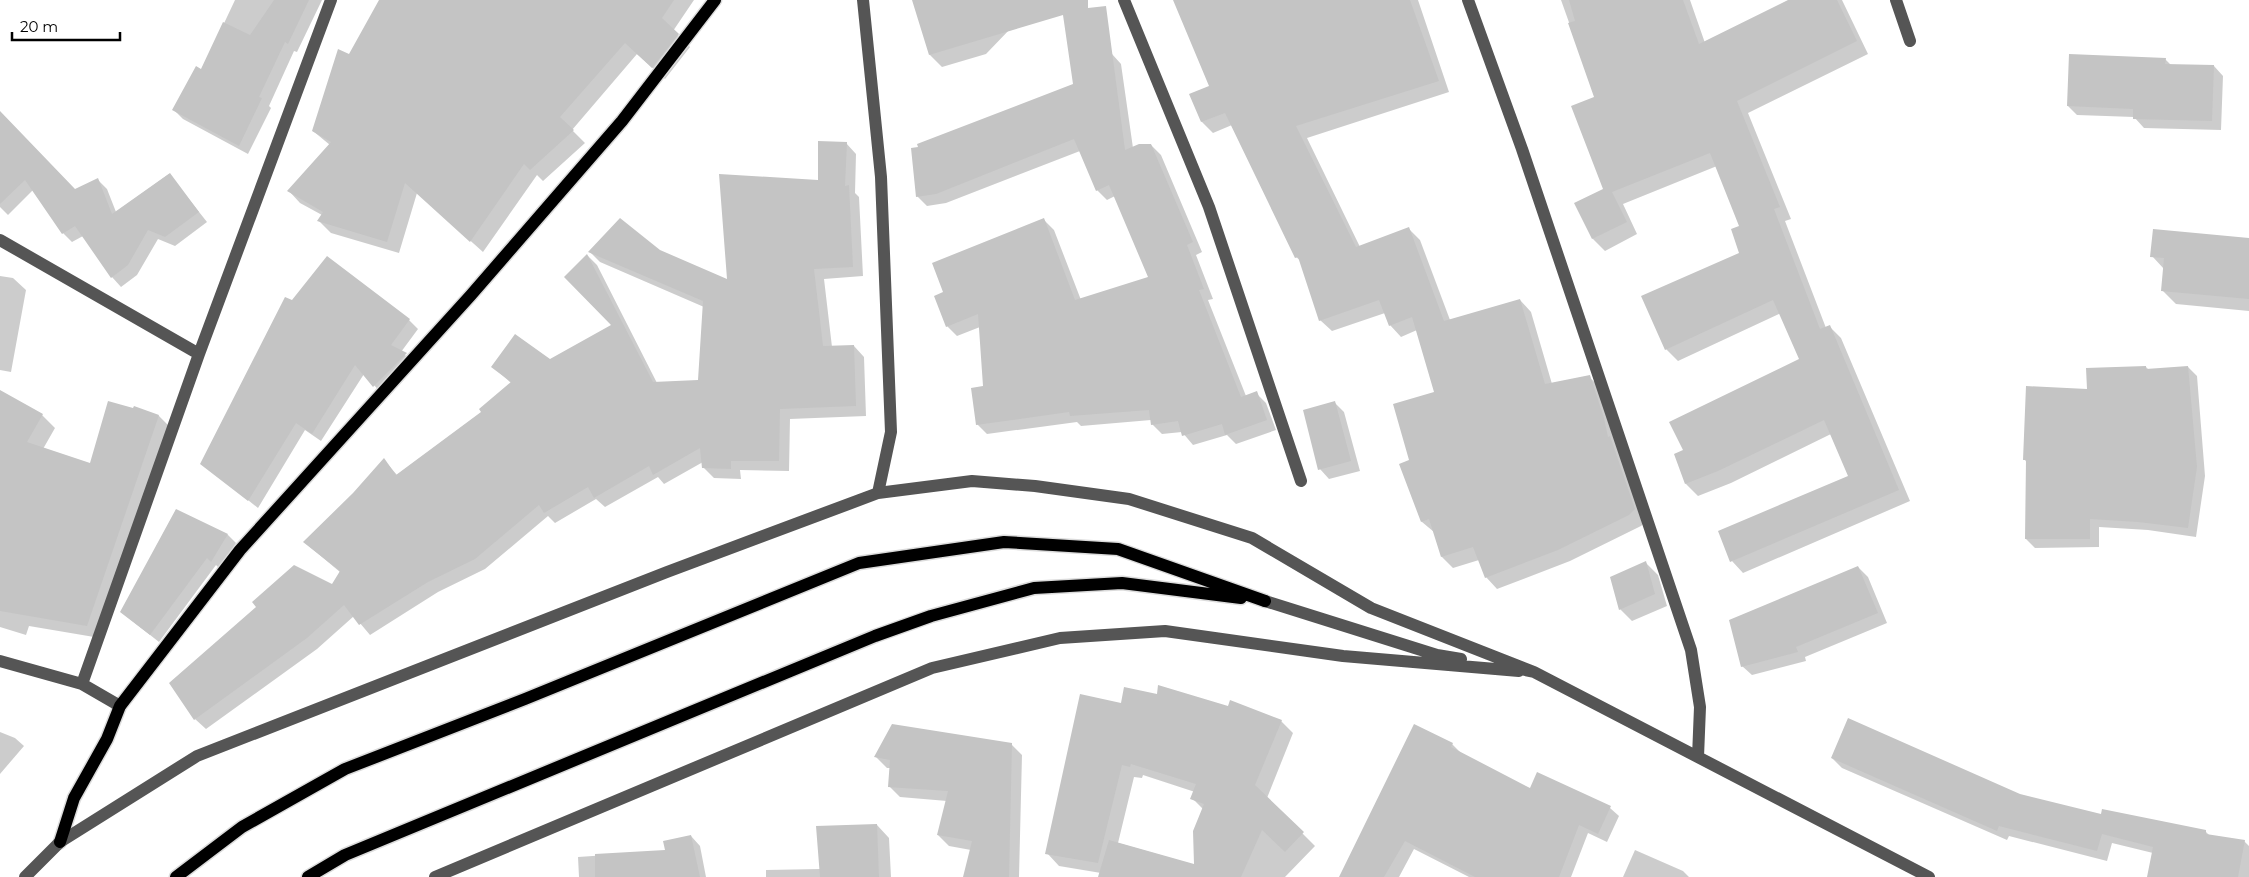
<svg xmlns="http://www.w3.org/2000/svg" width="2249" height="877" font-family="Montserrat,sans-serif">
<rect width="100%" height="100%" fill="#fff"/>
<path fill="#0003" fill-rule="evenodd" d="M 235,0 L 322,0 L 297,52 L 294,51 L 269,106 L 271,108 L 248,154 L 183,119 L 174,110 L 202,70 Z
M 381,0 L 694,0 L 673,31 L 690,47 L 665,79 L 637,54 L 572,130 L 585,143 L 543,181 L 537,175 L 483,252 L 417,193 L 399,253 L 331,233 L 319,221 L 322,215 L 300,203 L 289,191 L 330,145 L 313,131 L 350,55 Z
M 914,0 L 1038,0 L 986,54 L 942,67 L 930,55 Z
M 1273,0 L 1418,0 L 1449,92 L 1307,138 L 1360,247 L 1408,228 L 1420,240 L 1450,320 L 1520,300 L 1531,312 L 1552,384 L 1589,377 L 1601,388 L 1646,521 L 1641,526 L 1570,561 L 1497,589 L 1486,577 L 1479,560 L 1453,568 L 1442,557 L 1434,532 L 1422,522 L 1435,393 L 1417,330 L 1401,337 L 1390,325 L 1385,313 L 1332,331 L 1320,320 L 1301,261 L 1296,257 L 1232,125 L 1213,133 L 1202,122 L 1191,95 L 1210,87 Z
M 1561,0 L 1690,0 L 1705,43 L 1790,0 L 1842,0 L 1868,54 L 1748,113 L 1791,219 L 1785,221 L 1826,328 L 1829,326 L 1841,338 L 1910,501 L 1743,573 L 1732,561 L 1849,476 L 1831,434 L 1731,483 L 1698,496 L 1686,484 L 1675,454 L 1685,451 L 1801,359 L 1781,313 L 1678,361 L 1666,349 L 1741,253 L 1741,226 L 1717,166 L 1623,204 L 1637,234 L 1605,251 L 1593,239 L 1576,204 L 1605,190 L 1596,98 Z
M 1112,54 L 1121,64 L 1133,148 L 1151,145 L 1161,155 L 1202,252 L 1196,255 L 1213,299 L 1208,300 L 1246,396 L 1256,393 L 1266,403 L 1276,430 L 1236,444 L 1227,435 L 1193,445 L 1182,432 L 1162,434 L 1152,424 L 1151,420 L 1081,426 L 1077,422 L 987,434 L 977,424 L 984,387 L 980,327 L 957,336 L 947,326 L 945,293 L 1044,220 L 1054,230 L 1081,300 L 1150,277 L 1115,196 L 1107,200 L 1097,190 L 1080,151 L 946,203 L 927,206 L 917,196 L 1074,85 Z
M 2165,59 L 2171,65 L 2214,66 L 2223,76 L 2221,130 L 2144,128 L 2134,117 L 2077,115 L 2068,106 Z
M 0,112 L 75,190 L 98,180 L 107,189 L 116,212 L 169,174 L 207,222 L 175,246 L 158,239 L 137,275 L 121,287 L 112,277 L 83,236 L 72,242 L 63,233 L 33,190 L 8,215 L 0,207 Z
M 846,143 L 856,154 L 855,193 L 859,197 L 863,276 L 824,279 L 832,347 L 854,346 L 864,357 L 866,416 L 790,419 L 789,471 L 740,470 L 741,479 L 714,478 L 703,467 L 703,462 L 664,484 L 658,477 L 605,507 L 596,499 L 555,523 L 548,516 L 485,569 L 438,592 L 370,635 L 354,616 L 317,649 L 206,729 L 195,719 L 333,585 L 340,572 L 304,542 L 354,494 L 384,460 L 397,475 L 482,412 L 511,383 L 493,367 L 550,361 L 613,325 L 587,255 L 597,265 L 657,383 L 699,381 L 704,307 L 600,262 L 590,252 L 660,251 L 728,281 L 819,182 Z
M 2249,239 L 2249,311 L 2176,304 L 2162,290 L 2164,269 L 2152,256 Z
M 0,276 L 13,278 L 26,290 L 11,372 L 0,370 Z
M 292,302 L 409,320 L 418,329 L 401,352 L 415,363 L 383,395 L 364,374 L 321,441 L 305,430 L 258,508 L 202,463 Z
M 2146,367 L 2149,370 L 2188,367 L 2197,376 L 2205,476 L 2196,537 L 2148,530 L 2099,527 L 2099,547 L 2035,548 L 2026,539 L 2027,463 L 2025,460 Z
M 1335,403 L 1344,412 L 1360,471 L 1329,479 L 1320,469 Z
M 134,408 L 159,416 L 172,429 L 100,638 L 29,626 L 26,635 L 0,627 L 0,434 L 42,415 L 55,428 L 43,449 L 91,464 Z
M 176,510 L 228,535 L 236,543 L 220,569 L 216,565 L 159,642 L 121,612 Z
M 1646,563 L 1658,575 L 1667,606 L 1632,621 L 1620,609 Z
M 1858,567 L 1868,577 L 1887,623 L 1805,657 L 1806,661 L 1752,675 L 1742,666 Z
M 1122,705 L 1281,721 L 1293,733 L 1267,798 L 1315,846 L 1285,877 L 1099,877 L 1101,873 L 1059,866 L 1047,853 ZM 1143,775 L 1195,792 L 1192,798 L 1203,809 L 1195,865 L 1118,843 L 1134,777 L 1142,778 Z
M 0,732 L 15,738 L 24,746 L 0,774 Z
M 1452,744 L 1461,753 L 1530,790 L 1538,774 L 1610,808 L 1619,816 L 1607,842 L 1588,833 L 1571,877 L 1469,877 L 1414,849 L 1399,877 L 1340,877 Z
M 1012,745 L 1022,755 L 1019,877 L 964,877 L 971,850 L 949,846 L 938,835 L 947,801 L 900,797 L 889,786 L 890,768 L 887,768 L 876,757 Z
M 1832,758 L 2020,795 L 2102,816 L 2206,832 L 2210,836 L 2244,841 L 2249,846 L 2249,877 L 2148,877 L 2153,853 L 2112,843 L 2107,861 L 2009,836 L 2007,840 L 1842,768 Z
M 877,825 L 889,838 L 891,877 L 766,877 L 766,870 L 820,869 Z
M 691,836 L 700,846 L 706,877 L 579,877 L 578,857 L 666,851 Z
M 1635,850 L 1683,871 L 1689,877 L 1623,877 Z"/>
<path fill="#c4c4c4" d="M 274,0 L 309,0 L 288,44 L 285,42 L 259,97 L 262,98 L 239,146 L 172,110 L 196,66 L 201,69 L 223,22 L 250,35 Z
M 379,0 L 674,0 L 662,18 L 679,34 L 652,68 L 625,43 L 560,117 L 574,130 L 530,170 L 524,164 L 470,242 L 405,183 L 387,242 L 317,221 L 323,212 L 287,191 L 331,142 L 312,131 L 338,49 L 349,54 Z
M 912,0 L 1088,0 L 1088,8 L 1106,6 L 1125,150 L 1139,144 L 1151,144 L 1193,242 L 1187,245 L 1204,289 L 1199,290 L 1241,397 L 1257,391 L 1267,420 L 1225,435 L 1222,424 L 1182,436 L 1178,421 L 1151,425 L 1149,410 L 1070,416 L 1069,412 L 976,425 L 971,388 L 983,386 L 978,314 L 946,327 L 934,296 L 943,292 L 932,263 L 1044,218 L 1075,300 L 1148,277 L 1109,185 L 1096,191 L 1074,139 L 936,194 L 916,197 L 911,148 L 918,147 L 917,144 L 1073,84 L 1063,15 L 929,55 Z
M 1173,0 L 1410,0 L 1439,81 L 1296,126 L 1356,247 L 1409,227 L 1444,321 L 1520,299 L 1545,384 L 1590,375 L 1604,418 L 1608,437 L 1610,436 L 1635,509 L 1629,515 L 1558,550 L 1485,578 L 1473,547 L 1441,557 L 1429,519 L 1421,522 L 1399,464 L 1409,460 L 1393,404 L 1434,392 L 1412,317 L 1389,326 L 1379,300 L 1319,321 L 1298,257 L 1295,258 L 1225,113 L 1201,122 L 1189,94 L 1209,86 Z
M 1569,0 L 1683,0 L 1699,44 L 1788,0 L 1837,0 L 1857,41 L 1737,101 L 1780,207 L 1774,209 L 1820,329 L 1830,325 L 1899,490 L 1730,562 L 1718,531 L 1848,476 L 1824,420 L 1718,471 L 1685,484 L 1674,454 L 1683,450 L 1669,422 L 1799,359 L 1773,300 L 1665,350 L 1641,296 L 1739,253 L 1731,229 L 1739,226 L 1710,153 L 1612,192 L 1627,222 L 1592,239 L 1574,203 L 1603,189 L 1571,106 L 1594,97 L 1568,23 L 1575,21 Z
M 2069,54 L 2166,58 L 2165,64 L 2214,65 L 2212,121 L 2133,119 L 2133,109 L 2067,106 Z
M 0,111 L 75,189 L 98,178 L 112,214 L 170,173 L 199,212 L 165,237 L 148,230 L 128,265 L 111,278 L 75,226 L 62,234 L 25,180 L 0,204 Z
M 818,141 L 847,142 L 845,186 L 849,185 L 853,267 L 814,269 L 823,346 L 854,345 L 856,406 L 780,409 L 779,461 L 731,461 L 731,469 L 702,468 L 700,448 L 653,475 L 649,466 L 594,498 L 588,487 L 544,513 L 539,505 L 475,559 L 428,582 L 359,625 L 344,605 L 307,638 L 194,720 L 169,683 L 256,607 L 252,602 L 294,565 L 332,584 L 340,571 L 303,542 L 353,493 L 384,458 L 396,475 L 481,412 L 479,409 L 511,382 L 491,367 L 515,334 L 550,359 L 611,325 L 564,277 L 587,254 L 653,382 L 698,380 L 703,301 L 588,252 L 620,218 L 660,250 L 727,279 L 719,174 L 818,180 Z
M 2153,229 L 2249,238 L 2249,299 L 2161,291 L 2164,258 L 2150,257 Z
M 327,256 L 410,319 L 391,345 L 407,353 L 373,387 L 355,365 L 312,434 L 296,423 L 248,501 L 200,464 L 285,297 L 292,300 Z
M 2146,366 L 2146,369 L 2188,366 L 2197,467 L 2188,528 L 2138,522 L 2090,519 L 2090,539 L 2025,539 L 2026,460 L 2023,460 L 2026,386 L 2087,389 L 2086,368 Z
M 0,390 L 43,414 L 27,442 L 90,463 L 108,401 L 133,408 L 134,406 L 159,415 L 87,626 L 0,611 Z
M 1335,401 L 1351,461 L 1318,470 L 1303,410 Z
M 176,509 L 228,534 L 211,562 L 207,558 L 150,635 L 120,612 Z
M 1646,561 L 1655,594 L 1619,610 L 1610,577 Z
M 1858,566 L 1878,613 L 1796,647 L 1798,652 L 1741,667 L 1729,620 Z
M 1158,685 L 1228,706 L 1230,700 L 1282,720 L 1255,785 L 1304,832 L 1285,852 L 1262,830 L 1241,877 L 1098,877 L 1109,840 L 1194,864 L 1193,831 L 1204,804 L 1190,799 L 1196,784 L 1131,764 L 1130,767 L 1122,765 L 1098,863 L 1045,854 L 1080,694 L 1121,703 L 1124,687 L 1157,694 Z
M 1848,718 L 2020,794 L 2101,814 L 2102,809 L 2206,830 L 2206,834 L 2245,840 L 2238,877 L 2147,877 L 2153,847 L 2102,834 L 2097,851 L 1999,826 L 1997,831 L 1831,758 Z
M 892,724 L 1012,743 L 1009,877 L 963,877 L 972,841 L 937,835 L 948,791 L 888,787 L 890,760 L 874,757 Z
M 1414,724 L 1453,743 L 1451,747 L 1530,788 L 1537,772 L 1611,806 L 1598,834 L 1579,825 L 1559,877 L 1475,877 L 1405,841 L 1384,877 L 1339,877 Z
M 877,824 L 879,877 L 820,877 L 816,826 Z
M 691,835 L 700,877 L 595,877 L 595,854 L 665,850 L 663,841 Z"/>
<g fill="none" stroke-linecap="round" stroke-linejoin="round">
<g stroke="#dbdbdb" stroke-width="15">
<path id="major" d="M 60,842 L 74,798 L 107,739 L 120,706 L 240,550 L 471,295 L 622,121 L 715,0
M 176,877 L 242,827 L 345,769 L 525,699 L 859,563 L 1004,542 L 1118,549 L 1265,601
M 308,877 L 345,855 L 875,636 L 931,616 L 1034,588 L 1122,583 L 1241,598"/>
</g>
<path stroke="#555" stroke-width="12" d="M 863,0 L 881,177 L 891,432 L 878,493
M 1124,0 L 1209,207 L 1301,481
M 1468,0 L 1522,149 L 1691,650 L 1700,707 L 1698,757
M 1896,0 L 1910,41
M 0,240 L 199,354
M 1265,601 L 1437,655 L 1461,659
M 0,661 L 82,684 L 120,706
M 1525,670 L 1534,672 L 1929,877
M 82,684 L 199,354 L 331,0
M 25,877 L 60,842 L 197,756 L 667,572 L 878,493 L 972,481 L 1035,486 L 1129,499 L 1252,538 L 1371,608 L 1534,672
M 435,877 L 932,668 L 1060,638 L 1165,631 L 1343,656 L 1519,671"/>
<use href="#major" stroke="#000" stroke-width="12"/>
</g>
<path d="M12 32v8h108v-8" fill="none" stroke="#000000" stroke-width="2.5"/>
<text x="20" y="32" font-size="15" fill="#000000" stroke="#ffffff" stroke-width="4" paint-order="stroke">20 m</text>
</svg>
